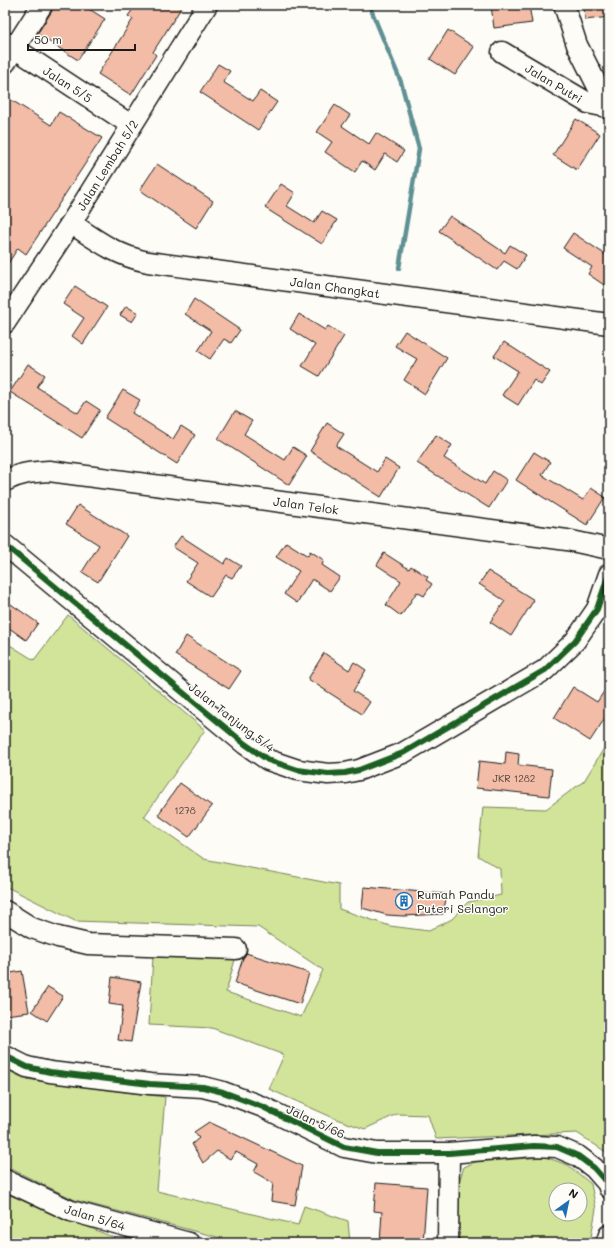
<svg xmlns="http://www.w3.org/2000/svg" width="614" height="1248" font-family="Mali,sans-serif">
<rect width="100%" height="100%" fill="#fdfcf7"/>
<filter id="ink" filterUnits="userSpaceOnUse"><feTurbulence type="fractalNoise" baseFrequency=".025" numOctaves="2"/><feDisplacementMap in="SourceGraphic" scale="8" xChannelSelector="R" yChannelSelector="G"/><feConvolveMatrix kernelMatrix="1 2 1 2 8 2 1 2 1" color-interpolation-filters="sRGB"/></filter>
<g filter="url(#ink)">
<path fill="#d1e499" stroke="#76805a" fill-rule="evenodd" d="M 68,615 L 205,730 L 144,817 L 204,859 L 339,885 L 339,909 L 390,926 L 429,931 L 452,919 L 468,902 L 501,895 L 500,869 L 478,856 L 483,807 L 546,809 L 584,781 L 609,740 L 609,1154 L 577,1133 L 436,1139 L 428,1115 L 397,1114 L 365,1129 L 336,1119 L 269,1089 L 284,1055 L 212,1028 L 149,1025 L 153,956 L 236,956 L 226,992 L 301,1017 L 323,970 L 258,927 L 75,921 L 5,886 L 5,642 L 34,660 Z
M 5,1069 L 25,1079 L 165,1097 L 157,1191 L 298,1225 L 304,1206 L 348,1221 L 350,1243 L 240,1243 L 75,1200 L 5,1166 Z
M 545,1157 L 568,1165 L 591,1184 L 596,1209 L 591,1237 L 588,1243 L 459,1243 L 458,1184 L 464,1167 L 475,1162 ZM 556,1190 L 580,1190 L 580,1214 L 556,1214 Z
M 5,1193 L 127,1243 L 5,1243 Z"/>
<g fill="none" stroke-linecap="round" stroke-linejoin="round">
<path stroke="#5f9093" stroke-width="4.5" d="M 367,5 L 370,7 L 401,82 L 419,149 L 399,268"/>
</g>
<path fill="#f2bca6" stroke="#1c1c1c" d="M 53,5 L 83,5 L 105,19 L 78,60 L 37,34 L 52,11 Z
M 136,5 L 183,5 L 153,52 L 156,55 L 131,95 L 98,74 L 133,19 L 128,16 Z
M 491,5 L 529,5 L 532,23 L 494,28 Z
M 584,5 L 609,5 L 609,17 L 585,20 Z
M 448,30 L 474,47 L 455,75 L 430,59 Z
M 218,64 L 230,71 L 223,82 L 253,101 L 260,91 L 277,102 L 258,130 L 200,92 Z
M 5,96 L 51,125 L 59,112 L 102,138 L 26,254 L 18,248 L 5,268 Z
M 335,105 L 350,115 L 342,126 L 369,144 L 376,133 L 404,151 L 397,162 L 385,154 L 375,170 L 362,161 L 355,172 L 325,152 L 332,142 L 317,132 Z
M 576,119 L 600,134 L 577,170 L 553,155 Z
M 157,164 L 213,201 L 196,228 L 140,190 Z
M 281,184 L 295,193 L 287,206 L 314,223 L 322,211 L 337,220 L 322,244 L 265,208 Z
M 450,216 L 505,253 L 510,245 L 526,255 L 517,269 L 504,261 L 497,270 L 439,231 Z
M 573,233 L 609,257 L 609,276 L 604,285 L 588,274 L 592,267 L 563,248 Z
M 75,286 L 107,307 L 83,344 L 72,336 L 84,318 L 63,304 Z
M 194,299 L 240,330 L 231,343 L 224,339 L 210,359 L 198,351 L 211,331 L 185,314 Z
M 126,306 L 138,313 L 132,322 L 120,315 Z
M 299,314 L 325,330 L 328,326 L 344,336 L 319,376 L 302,366 L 315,345 L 290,329 Z
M 405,331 L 447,358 L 425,394 L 404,380 L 417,359 L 395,346 Z
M 504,342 L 550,372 L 541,385 L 534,380 L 518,405 L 502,395 L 518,371 L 494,356 Z
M 28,364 L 45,375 L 37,387 L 78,413 L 86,401 L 100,410 L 82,438 L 10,392 Z
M 123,390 L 140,400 L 132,413 L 173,439 L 181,426 L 195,435 L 177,464 L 105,418 Z
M 235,411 L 252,421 L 244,434 L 285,460 L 293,447 L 307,456 L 289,485 L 218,439 Z
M 327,423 L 344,434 L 336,446 L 377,472 L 385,459 L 399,468 L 381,497 L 310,451 Z
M 436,435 L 452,445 L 444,458 L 485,484 L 493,471 L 507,480 L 489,508 L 417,463 Z
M 534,452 L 550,462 L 542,475 L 583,500 L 591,488 L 605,497 L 587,525 L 516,480 Z
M 78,505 L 127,536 L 98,582 L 82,572 L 99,545 L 66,524 Z
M 181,536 L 224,564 L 228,558 L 241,566 L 232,578 L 226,575 L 211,597 L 186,581 L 198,563 L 173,547 Z
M 286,542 L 308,556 L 310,551 L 324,560 L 322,565 L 340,577 L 330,591 L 312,579 L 297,603 L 284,594 L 299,571 L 276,557 Z
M 384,553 L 409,569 L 411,566 L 428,577 L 426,580 L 432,584 L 424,596 L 417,592 L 401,616 L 386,605 L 401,581 L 377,565 Z
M 488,571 L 534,600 L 511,636 L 490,622 L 505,601 L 479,584 Z
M 5,600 L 38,623 L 26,640 L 5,625 Z
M 186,636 L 241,671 L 229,689 L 175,655 Z
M 324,653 L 349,670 L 354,662 L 366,670 L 353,691 L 370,702 L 362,714 L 308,679 Z
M 609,684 L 609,712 L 590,741 L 554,718 L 573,687 L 597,702 Z
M 506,752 L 519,754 L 518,765 L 552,769 L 549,796 L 476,788 L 479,761 L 505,764 Z
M 180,783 L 212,806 L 189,837 L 158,815 Z
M 364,887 L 447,894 L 443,914 L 403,916 L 387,915 L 362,908 Z
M 246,953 L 309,973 L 300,1004 L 235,983 L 243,958 Z
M 22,971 L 29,1012 L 5,1015 L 5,974 Z
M 112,977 L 141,982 L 131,1042 L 118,1040 L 123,1006 L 109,1004 Z
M 48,987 L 63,996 L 47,1021 L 32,1011 Z
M 209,1122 L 302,1166 L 295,1205 L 271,1201 L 273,1183 L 254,1172 L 258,1164 L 236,1152 L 230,1159 L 217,1151 L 203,1163 L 192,1144 L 199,1138 L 194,1132 Z
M 376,1183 L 427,1187 L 423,1243 L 380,1243 L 382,1212 L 374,1211 Z"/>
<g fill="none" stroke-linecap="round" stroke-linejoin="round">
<g stroke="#1c1c1c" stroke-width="23">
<path id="minor" d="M 564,5 L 577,45 L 609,109
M 5,42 L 131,125
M 502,52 L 588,103 L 607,107 L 609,106
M 5,63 L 42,5
M 71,223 C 96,240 117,256 148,262 L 609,324
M 5,323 L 71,223 L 207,5
M 5,481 C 19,473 33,472 49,471 L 567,540 L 609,549
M 5,545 L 245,744 L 268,760 L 298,770 L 328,774 L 345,773 L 359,770 L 403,753 L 545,670 L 575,641 L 597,609 L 609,574
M 5,911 L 32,928 L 58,937 L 88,944 L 236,949
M 5,1056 L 27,1067 L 50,1072 L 150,1084 L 203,1087 L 223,1092 L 263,1107 L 344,1147 L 377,1153 L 449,1153 L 534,1146 L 557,1147 L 578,1156 L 594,1168 L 608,1184 L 609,1188
M 5,1180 L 71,1211 L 189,1243
M 448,1243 L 449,1153
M 606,1243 L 609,1235"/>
</g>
<use href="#minor" stroke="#fdfcf7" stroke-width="20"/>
<g stroke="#fdfcf7" stroke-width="8">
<path id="cycleway" d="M 5,545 L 245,744 L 268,760 L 298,770 L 328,774 L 345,773 L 359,770 L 403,753 L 545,670 L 575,641 L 597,609 L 609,574
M 5,1056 L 27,1067 L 50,1072 L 150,1084 L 203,1087 L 223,1092 L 263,1107 L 344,1147 L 377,1153 L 449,1153 L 534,1146 L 557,1147 L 578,1156 L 594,1168 L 608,1184 L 609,1188"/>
</g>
<use href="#cycleway" stroke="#1b5e20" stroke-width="6"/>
</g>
</g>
<defs>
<g id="building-ring" transform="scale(0.9)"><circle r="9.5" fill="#fdfcf7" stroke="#1f6fb2" stroke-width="1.5"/><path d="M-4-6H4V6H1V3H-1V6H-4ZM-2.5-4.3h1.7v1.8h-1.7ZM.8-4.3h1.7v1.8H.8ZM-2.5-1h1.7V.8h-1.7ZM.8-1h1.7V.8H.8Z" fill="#1f6fb2"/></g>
</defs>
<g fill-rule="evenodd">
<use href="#building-ring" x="404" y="901"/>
</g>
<g text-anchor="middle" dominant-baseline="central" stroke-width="3" stroke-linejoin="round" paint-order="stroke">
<g font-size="10" fill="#52443e">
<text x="514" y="778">JKR 1282</text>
<text x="185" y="810">1278</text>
</g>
<g font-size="12" fill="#1c1c1c" stroke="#fdfcf7">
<text transform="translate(554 83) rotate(31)">Jalan Putri</text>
<text transform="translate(68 84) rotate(33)">Jalan 5/5</text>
<text transform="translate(107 165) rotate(-58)">Jalan Lembah 5/2</text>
<text transform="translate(335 287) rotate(8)">Jalan Changkat</text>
<text transform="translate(306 505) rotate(8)">Jalan Telok</text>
<text transform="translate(232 717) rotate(38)">Jalan Tanjung 5/4</text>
<text transform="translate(316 1121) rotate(25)">Jalan 5/66</text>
<text transform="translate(95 1217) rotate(17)">Jalan 5/64</text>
</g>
<g font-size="12" fill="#1c1c1c" stroke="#fdfcf7" text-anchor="start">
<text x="417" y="894">Rumah Pandu<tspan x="417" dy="14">Puteri Selangor</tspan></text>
</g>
</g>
<rect width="614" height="1248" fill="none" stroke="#fdfcf7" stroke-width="20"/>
<rect x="10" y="10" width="594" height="1228" fill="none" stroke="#1c1c1c" stroke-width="1.5" filter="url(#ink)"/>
<g transform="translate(568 1202) rotate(33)"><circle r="19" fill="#fdfcf7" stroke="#a3a29f"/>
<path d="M0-3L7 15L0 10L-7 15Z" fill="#1f6fb2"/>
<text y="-6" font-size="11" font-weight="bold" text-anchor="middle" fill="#1c1c1c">N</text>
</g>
<path d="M28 44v6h107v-6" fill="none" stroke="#1c1c1c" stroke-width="2"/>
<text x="34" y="44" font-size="12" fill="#1c1c1c" stroke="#fdfcf7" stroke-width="3" paint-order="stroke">50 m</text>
</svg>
